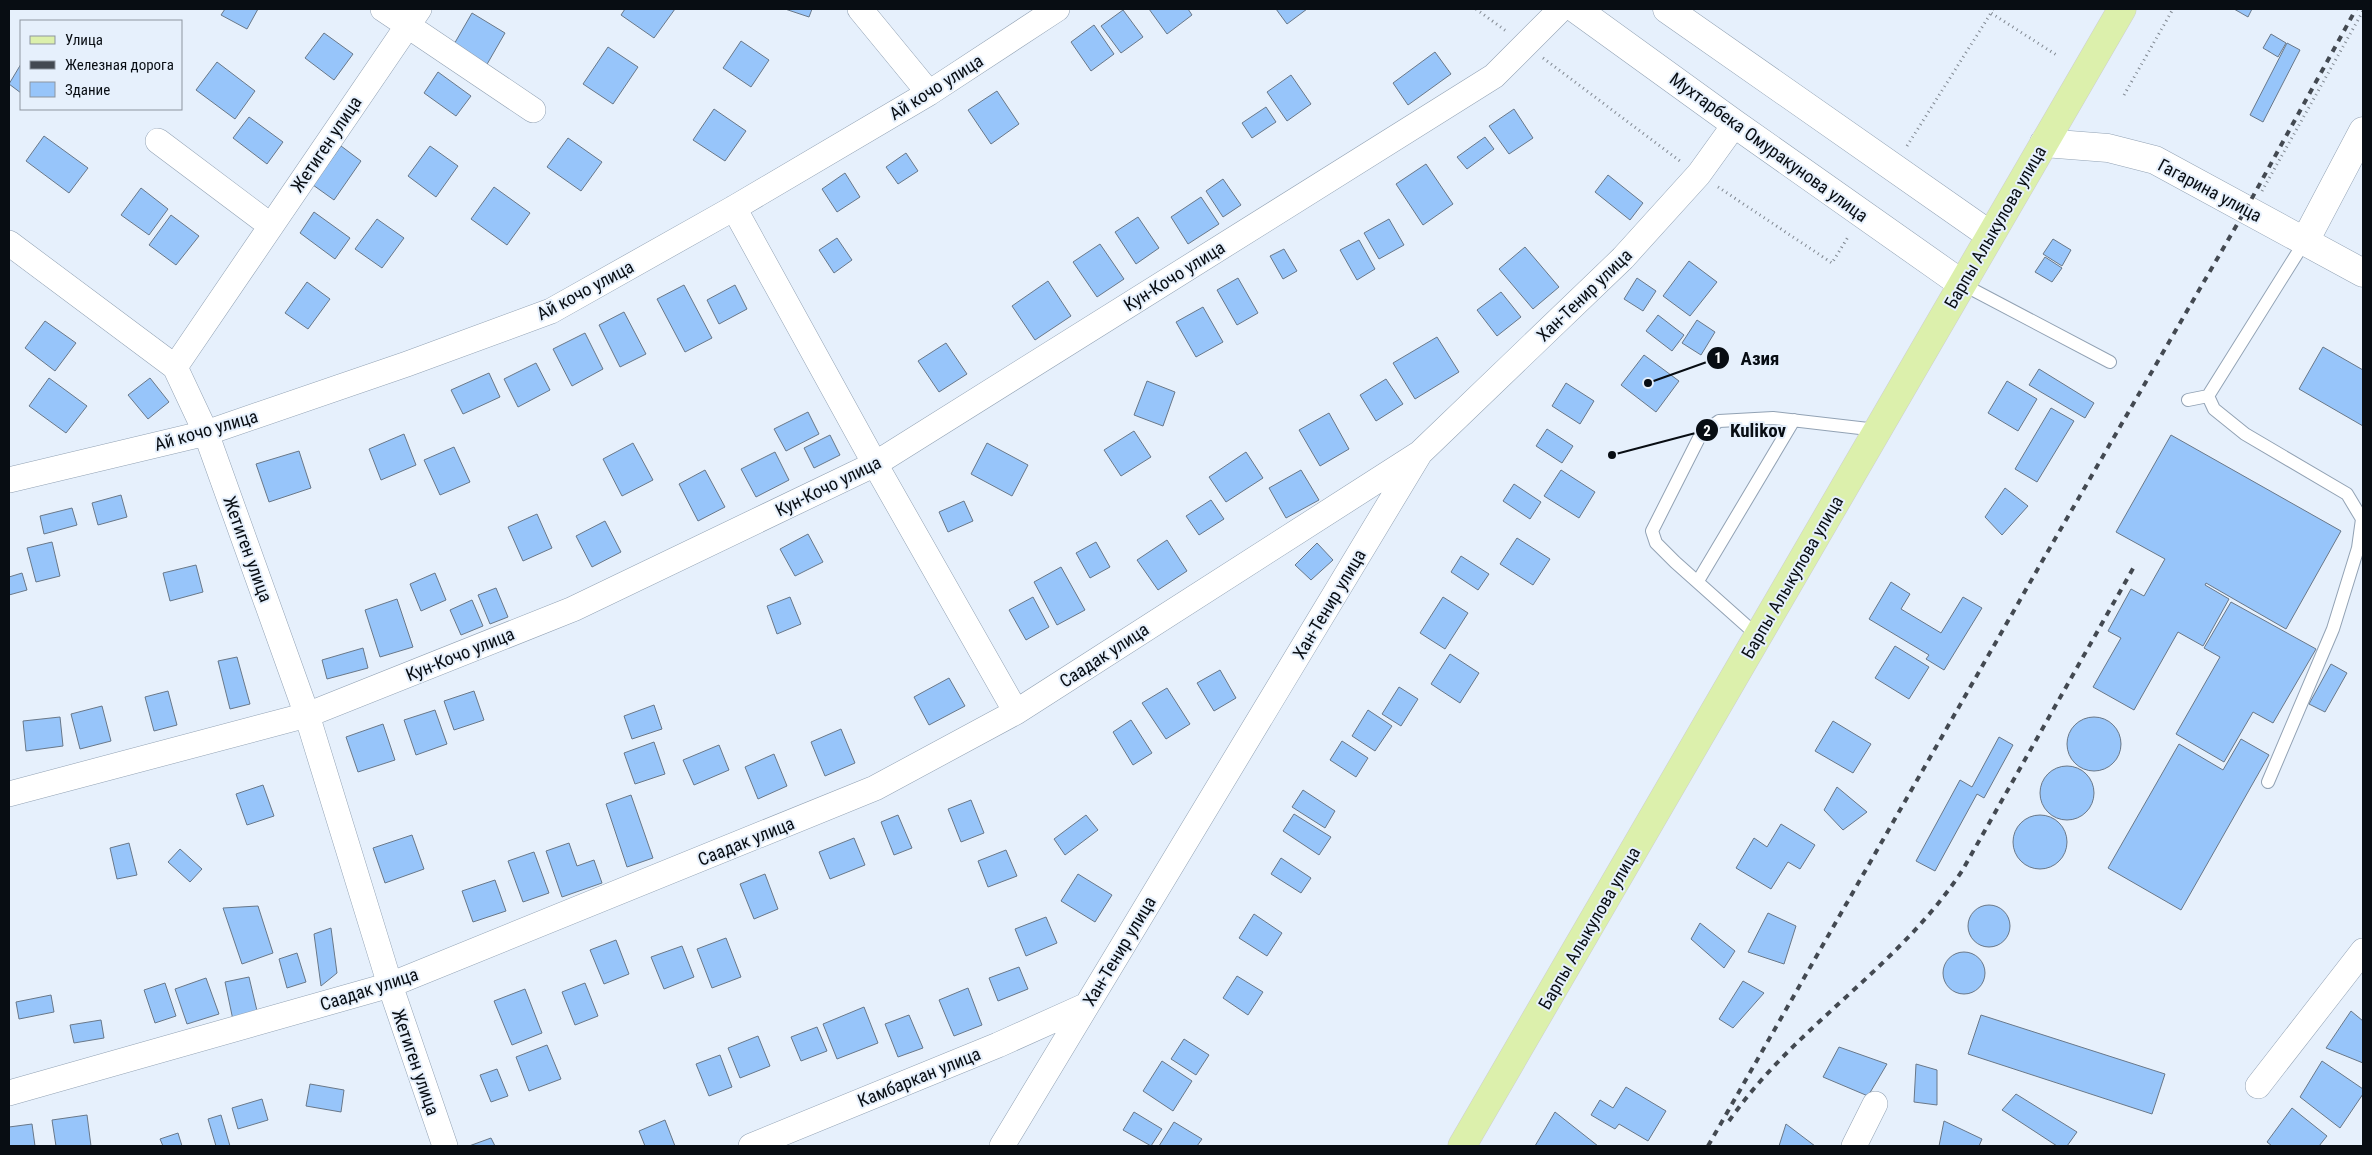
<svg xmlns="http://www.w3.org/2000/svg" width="2372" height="1155" font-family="'Roboto Condensed',sans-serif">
<rect width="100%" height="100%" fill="#e6f0fc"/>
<path fill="#97c5fa" stroke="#697889" d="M 225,9 L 258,9 L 247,29 L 221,15 Z
M 625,9 L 675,9 L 654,38 L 621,15 Z
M 785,9 L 812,9 L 809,17 Z
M 1149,9 L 1188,9 L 1192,15 L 1167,34 Z
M 1276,9 L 1307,9 L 1287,24 Z
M 2234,9 L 2252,9 L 2248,17 Z
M 1123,10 L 1143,37 L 1121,53 L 1101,26 Z
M 472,13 L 505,33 L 486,66 L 453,46 Z
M 1094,25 L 1114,54 L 1091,71 L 1071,42 Z
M 324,33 L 353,54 L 334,80 L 305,58 Z
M 2271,34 L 2286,43 L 2278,57 L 2263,48 Z
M 741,41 L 769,60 L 751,87 L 723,68 Z
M 2287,43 L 2300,50 L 2263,122 L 2250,115 Z
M 608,47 L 638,67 L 613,104 L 583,84 Z
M 1435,52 L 1451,74 L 1408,105 L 1393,83 Z
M 217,62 L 255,91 L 235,119 L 196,90 Z
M 21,64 L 21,93 L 9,84 Z
M 438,72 L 471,96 L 456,116 L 424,93 Z
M 1291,75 L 1311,104 L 1287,121 L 1267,92 Z
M 997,91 L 1019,124 L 991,144 L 968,110 Z
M 1266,107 L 1276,122 L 1252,138 L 1242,123 Z
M 714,109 L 746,131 L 725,161 L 693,140 Z
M 1514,109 L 1533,138 L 1509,154 L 1489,126 Z
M 249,117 L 283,142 L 267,164 L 233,138 Z
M 44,136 L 88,168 L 69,193 L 26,161 Z
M 1485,137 L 1494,149 L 1467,169 L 1457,157 Z
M 568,138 L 602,162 L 581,191 L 547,167 Z
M 341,146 L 361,161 L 334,200 L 313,185 Z
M 430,146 L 458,166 L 436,197 L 408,176 Z
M 906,153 L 918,171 L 898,184 L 886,167 Z
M 1426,164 L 1453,204 L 1423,225 L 1396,184 Z
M 845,173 L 860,197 L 837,212 L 822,189 Z
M 1608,175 L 1643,203 L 1630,220 L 1595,192 Z
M 1223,179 L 1241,205 L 1223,217 L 1206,191 Z
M 494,187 L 530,213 L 507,245 L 471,219 Z
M 141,188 L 168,209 L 149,235 L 121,215 Z
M 1201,197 L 1219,224 L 1188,244 L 1171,217 Z
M 314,212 L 350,238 L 335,259 L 300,233 Z
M 171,215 L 199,236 L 176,265 L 149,245 Z
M 1138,217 L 1159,248 L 1136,264 L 1115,232 Z
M 377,219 L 404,238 L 382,268 L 355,249 Z
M 1389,219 L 1404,245 L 1379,259 L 1364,233 Z
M 837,238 L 852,260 L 834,273 L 819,250 Z
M 2053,239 L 2071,250 L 2062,266 L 2043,254 Z
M 1359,240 L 1375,269 L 1357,280 L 1340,250 Z
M 1100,244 L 1124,279 L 1097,297 L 1073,262 Z
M 1525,247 L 1559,287 L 1533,309 L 1499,269 Z
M 1284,249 L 1297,271 L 1283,279 L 1270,256 Z
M 2045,257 L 2062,268 L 2052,282 L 2035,272 Z
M 1689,261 L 1717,282 L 1690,316 L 1663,296 Z
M 1238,278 L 1258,313 L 1237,325 L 1217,290 Z
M 1637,278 L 1656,291 L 1643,311 L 1624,299 Z
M 1048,281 L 1071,316 L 1035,340 L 1012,306 Z
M 307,282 L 330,299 L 308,329 L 285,313 Z
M 684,285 L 712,338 L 685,352 L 657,299 Z
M 735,285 L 747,309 L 719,324 L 707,300 Z
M 1501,292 L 1521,317 L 1497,336 L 1477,310 Z
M 1203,307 L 1223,342 L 1196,357 L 1176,322 Z
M 624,312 L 646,354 L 620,367 L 599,325 Z
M 1658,315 L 1684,335 L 1672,351 L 1646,331 Z
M 1697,320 L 1715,332 L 1701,355 L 1682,343 Z
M 45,321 L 76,343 L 55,371 L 25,348 Z
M 585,333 L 603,369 L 572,386 L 553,349 Z
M 1437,337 L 1459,372 L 1415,399 L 1393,363 Z
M 946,343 L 967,374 L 939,392 L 918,361 Z
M 2323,347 L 2363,370 L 2363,426 L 2299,389 Z
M 1644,355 L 1679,381 L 1656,412 L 1621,385 Z
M 536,363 L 550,390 L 518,407 L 504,379 Z
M 2039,369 L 2094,403 L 2085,418 L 2029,385 Z
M 489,373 L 500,397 L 463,414 L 451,390 Z
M 49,378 L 87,406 L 66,433 L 29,406 Z
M 150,378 L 169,402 L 148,419 L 128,395 Z
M 1386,379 L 1403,404 L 1376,421 L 1360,395 Z
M 1147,381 L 1175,392 L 1163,426 L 1134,415 Z
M 2007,381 L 2037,399 L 2018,431 L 1988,413 Z
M 1566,383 L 1594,401 L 1580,424 L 1552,406 Z
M 2051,408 L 2074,421 L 2037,482 L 2015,469 Z
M 808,412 L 819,434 L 786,451 L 774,429 Z
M 1329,413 L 1349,449 L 1320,466 L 1299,430 Z
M 1547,429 L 1573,446 L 1562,463 L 1536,446 Z
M 1134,431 L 1151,457 L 1121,476 L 1104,450 Z
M 404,434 L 416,465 L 381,480 L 369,449 Z
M 830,435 L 840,455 L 814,468 L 804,448 Z
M 2171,435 L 2341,531 L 2286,629 L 2206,583 L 2205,585 L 2229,599 L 2203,646 L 2178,632 L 2134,710 L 2093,687 L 2121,638 L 2108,631 L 2131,589 L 2144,596 L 2165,559 L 2116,532 Z
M 633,443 L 653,480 L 622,496 L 603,459 Z
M 987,443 L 1028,465 L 1012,496 L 971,474 Z
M 454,447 L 470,482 L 440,495 L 424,460 Z
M 299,451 L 311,488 L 269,502 L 256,464 Z
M 775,452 L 789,480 L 756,497 L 741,469 Z
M 1246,452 L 1263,478 L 1226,502 L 1209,477 Z
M 705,470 L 725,507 L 698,521 L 679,484 Z
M 1301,470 L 1319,500 L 1286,518 L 1269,488 Z
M 1561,470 L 1595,492 L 1579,518 L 1544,496 Z
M 1514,484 L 1541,502 L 1530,519 L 1503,501 Z
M 2005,488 L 2028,506 L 2002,535 L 1985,517 Z
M 121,495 L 127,517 L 98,525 L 92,503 Z
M 1211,500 L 1224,519 L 1199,535 L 1186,516 Z
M 964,501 L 973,521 L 948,532 L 939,512 Z
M 72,508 L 77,525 L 44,534 L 40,516 Z
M 537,514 L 552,548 L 523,561 L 508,527 Z
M 605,521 L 621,552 L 592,567 L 576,536 Z
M 808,534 L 823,562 L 795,576 L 780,549 Z
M 1517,538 L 1550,559 L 1533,585 L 1500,564 Z
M 1167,540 L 1187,571 L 1158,590 L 1137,560 Z
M 52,542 L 60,576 L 36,582 L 27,548 Z
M 1096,542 L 1110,567 L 1090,578 L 1076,553 Z
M 1317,543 L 1333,560 L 1311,580 L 1295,565 Z
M 1461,556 L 1489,574 L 1478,590 L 1451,572 Z
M 196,565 L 203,592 L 170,601 L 163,573 Z
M 1061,567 L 1085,610 L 1057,625 L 1034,582 Z
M 22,573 L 27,590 L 9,595 L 9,577 Z
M 435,573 L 446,600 L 421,611 L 410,584 Z
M 1891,582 L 1910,594 L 1901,609 L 1941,633 L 1963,597 L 1982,608 L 1944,670 L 1926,659 L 1929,655 L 1869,619 Z
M 496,588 L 508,617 L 490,624 L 478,595 Z
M 790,597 L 801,624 L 777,634 L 767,606 Z
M 1033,597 L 1049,627 L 1026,640 L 1009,610 Z
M 1443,597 L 1468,613 L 1445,649 L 1420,633 Z
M 397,599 L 413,647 L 380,657 L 365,610 Z
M 472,600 L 483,626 L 461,635 L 450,610 Z
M 2231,602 L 2316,649 L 2273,723 L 2253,712 L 2224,762 L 2176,734 L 2220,657 L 2204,648 Z
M 1895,646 L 1929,667 L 1909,699 L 1875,678 Z
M 363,648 L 368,668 L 327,679 L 322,660 Z
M 1450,654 L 1479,673 L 1460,703 L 1431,684 Z
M 237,657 L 250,704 L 230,709 L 218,661 Z
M 2331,664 L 2347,673 L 2325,712 L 2309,704 Z
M 1220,670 L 1236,698 L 1214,711 L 1197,683 Z
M 949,678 L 965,706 L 929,725 L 914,697 Z
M 1399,687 L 1418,699 L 1401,726 L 1382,714 Z
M 1167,688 L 1190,724 L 1166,739 L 1142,703 Z
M 168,691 L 177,725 L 154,731 L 145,697 Z
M 474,691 L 484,720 L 454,730 L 444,701 Z
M 654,705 L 662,729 L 632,739 L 624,716 Z
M 102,706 L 111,741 L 80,749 L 71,714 Z
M 435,710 L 447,744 L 416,755 L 404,720 Z
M 1368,710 L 1392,726 L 1375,751 L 1352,736 Z
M 60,717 L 63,746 L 26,751 L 23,721 Z
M2067 744a27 27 0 1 1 54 0a27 27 0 1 1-54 0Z
M 1131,720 L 1152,753 L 1133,765 L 1113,732 Z
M 1833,721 L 1871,744 L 1853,773 L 1815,751 Z
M 383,724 L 395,760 L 358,772 L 346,737 Z
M 841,729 L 855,763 L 825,776 L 811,742 Z
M 1999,737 L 2013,745 L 1984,798 L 1977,794 L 1935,871 L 1916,861 L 1960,780 L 1972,787 Z
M 2241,739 L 2269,755 L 2181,910 L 2108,868 L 2179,744 L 2223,770 Z
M 1342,741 L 1368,758 L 1356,777 L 1330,760 Z
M 654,742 L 665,774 L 635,784 L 624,753 Z
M 719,745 L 729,770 L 694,785 L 683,760 Z
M 774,754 L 787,786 L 758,799 L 745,767 Z
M2040 793a27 27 0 1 1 54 0a27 27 0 1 1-54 0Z
M 263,785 L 274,816 L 247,825 L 236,794 Z
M 1837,787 L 1867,812 L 1843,830 L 1824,810 Z
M 1303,790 L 1335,811 L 1325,828 L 1292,807 Z
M 631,795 L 653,858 L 627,867 L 606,804 Z
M 971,800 L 984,833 L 961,842 L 948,809 Z
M 1294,814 L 1331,837 L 1319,855 L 1283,831 Z
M 898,815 L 912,848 L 894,855 L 881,822 Z
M 1086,815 L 1098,830 L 1065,855 L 1054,839 Z
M2013 842a27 27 0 1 1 54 0a27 27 0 1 1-54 0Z
M 1781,824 L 1815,845 L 1800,869 L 1788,862 L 1771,889 L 1736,868 L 1754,838 L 1767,847 Z
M 412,835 L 424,869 L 385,883 L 373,848 Z
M 854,838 L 865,865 L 830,879 L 819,852 Z
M 129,843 L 137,875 L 117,879 L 110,848 Z
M 569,843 L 577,866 L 594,860 L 602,883 L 562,897 L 546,851 Z
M 180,849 L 202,869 L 190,882 L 168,862 Z
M 1006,850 L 1017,876 L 988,887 L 978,861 Z
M 534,852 L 549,893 L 523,902 L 508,861 Z
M 1281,858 L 1311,878 L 1301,893 L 1271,874 Z
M 765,874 L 778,909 L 754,919 L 740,884 Z
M 1078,874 L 1112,895 L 1095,922 L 1061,901 Z
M 495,880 L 506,911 L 473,922 L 462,891 Z
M1968 926a21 21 0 1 1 42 0a21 21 0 1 1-42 0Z
M 258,906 L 273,953 L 242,964 L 223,908 Z
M 1768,913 L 1796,926 L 1784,964 L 1748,952 Z
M 1254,914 L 1282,933 L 1267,956 L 1239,938 Z
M 1046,917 L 1057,943 L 1026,956 L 1015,929 Z
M 1700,923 L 1735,951 L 1724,968 L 1691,939 Z
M 331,928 L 337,973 L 321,986 L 314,934 Z
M 726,938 L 741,977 L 712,988 L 697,949 Z
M 616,940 L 629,974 L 604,984 L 590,950 Z
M 682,946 L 694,977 L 664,989 L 651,957 Z
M1943 973a21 21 0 1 1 42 0a21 21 0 1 1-42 0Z
M 297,953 L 306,982 L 287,988 L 279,959 Z
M 1019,967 L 1028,989 L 998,1001 L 989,978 Z
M 1237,976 L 1263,992 L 1248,1015 L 1223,998 Z
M 249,977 L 258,1015 L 233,1020 L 225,982 Z
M 206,978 L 219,1014 L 187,1024 L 175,989 Z
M 1743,981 L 1764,993 L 1733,1028 L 1719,1019 Z
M 165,983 L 176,1016 L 155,1023 L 144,990 Z
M 585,983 L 598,1016 L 575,1025 L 562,992 Z
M 968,988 L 982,1025 L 954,1036 L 939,1000 Z
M 525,989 L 542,1033 L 512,1045 L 494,1001 Z
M 51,995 L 54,1012 L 19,1019 L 16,1002 Z
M 864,1007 L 878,1043 L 837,1059 L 823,1024 Z
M 2351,1011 L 2363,1021 L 2363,1063 L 2326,1048 Z
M 909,1015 L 923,1048 L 898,1057 L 885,1024 Z
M 1981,1015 L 2165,1074 L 2152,1114 L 1968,1054 Z
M 101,1020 L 104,1038 L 74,1043 L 70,1025 Z
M 817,1027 L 827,1051 L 801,1061 L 791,1037 Z
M 758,1036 L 770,1066 L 740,1078 L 728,1048 Z
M 1184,1039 L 1209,1055 L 1196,1075 L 1171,1059 Z
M 547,1045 L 561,1079 L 529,1091 L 516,1057 Z
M 1839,1047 L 1887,1064 L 1868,1096 L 1823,1077 Z
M 720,1055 L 732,1087 L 709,1096 L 696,1064 Z
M 1162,1061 L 1192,1081 L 1173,1111 L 1143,1091 Z
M 2322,1061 L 2363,1089 L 2363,1094 L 2340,1128 L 2300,1097 Z
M 1916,1064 L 1937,1070 L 1937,1105 L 1914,1102 Z
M 497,1069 L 508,1096 L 491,1102 L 480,1075 Z
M 310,1084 L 344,1090 L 341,1112 L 306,1106 Z
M 1626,1087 L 1666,1111 L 1648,1141 L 1619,1124 L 1615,1129 L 1591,1115 L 1600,1100 L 1613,1108 Z
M 2016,1094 L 2077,1132 L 2067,1146 L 2057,1146 L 2002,1110 Z
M 262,1099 L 268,1120 L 238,1129 L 232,1108 Z
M 2292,1108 L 2327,1136 L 2319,1146 L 2272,1146 L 2267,1142 Z
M 1134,1112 L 1162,1129 L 1151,1146 L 1123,1130 Z
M 1555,1112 L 1598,1146 L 1535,1146 Z
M 87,1115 L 91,1146 L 56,1146 L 52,1120 Z
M 221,1115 L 230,1146 L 216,1146 L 208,1119 Z
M 665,1120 L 675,1146 L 645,1146 L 639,1131 Z
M 1944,1121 L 1982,1139 L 1979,1146 L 1939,1146 Z
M 1174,1122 L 1202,1139 L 1197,1146 L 1159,1146 Z
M 32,1124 L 35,1146 L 9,1146 L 9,1127 Z
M 1786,1124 L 1815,1146 L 1779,1146 Z
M 178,1133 L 182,1146 L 163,1146 L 160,1139 Z
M 491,1138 L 495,1146 L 469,1146 Z"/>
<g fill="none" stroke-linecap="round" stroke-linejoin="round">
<g stroke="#92a2b4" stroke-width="14">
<path id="lane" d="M 1962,284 L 2110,362
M 2208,396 L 2214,409 L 2245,434 L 2347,494 L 2362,519 L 2358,548 L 2333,629 L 2268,782
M 2188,400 L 2208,396 L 2305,241
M 1698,581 L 1794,420
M 1758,636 L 1675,562 L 1656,543 L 1652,531 L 1701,434 L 1719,421 L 1773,418 L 1877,430"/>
</g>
<g stroke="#92a2b4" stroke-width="26">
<path id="street" d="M 383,9 L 533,110
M 860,9 L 929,93
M 158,141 L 271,226
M 734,208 L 875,464 L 1016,712
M 9,243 L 175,367 L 206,433 L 307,715 L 390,985 L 445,1146
M 175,367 L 419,9
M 9,480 L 206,433 L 407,364 L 551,311 L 734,208 L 929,93 L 1057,9
M 9,794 L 307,715 L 573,609 L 875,464 L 1494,76 L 1561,9
M 2258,1086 L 2363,951
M 9,1093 L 390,985 L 875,788 L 1016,712 L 1420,453
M 751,1146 L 998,1045 L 1087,1005
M 1002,1146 L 1420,453 L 1623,258 L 1699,174 L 1735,124
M 1854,1146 L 1875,1104"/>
</g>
<g stroke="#92a2b4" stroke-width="29">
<path id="secondary" d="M 1576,9 L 1735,124 L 1962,284
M 1667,9 L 1990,235
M 2044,143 L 2108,148 L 2155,160 L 2363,273
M 2305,241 L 2363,131"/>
</g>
<g stroke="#cecfd0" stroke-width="29">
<path id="primary" d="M 1462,1146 L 2122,9"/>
</g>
<path stroke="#808891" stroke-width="3" stroke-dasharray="1 4" stroke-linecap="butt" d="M 1476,9 L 1506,31
M 1993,9 L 1991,13 L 2058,56
M 1543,58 L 1680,161
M 2124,95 L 2173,9
M 1907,146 L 1991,13
M 1718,187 L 1832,263 L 1848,237
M 2262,191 L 2363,11"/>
<use href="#lane" stroke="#fff" stroke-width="12"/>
<use href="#street" stroke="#fff" stroke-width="25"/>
<use href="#secondary" stroke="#fff" stroke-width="28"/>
<use href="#primary" stroke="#dcf0ac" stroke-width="28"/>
<path stroke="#434951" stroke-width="4" stroke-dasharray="6 6" stroke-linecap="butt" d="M 1729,1121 C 1795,1026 1897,969 1962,871 L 2135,565
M 1708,1146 L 2044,558 L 2246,209 L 2356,9"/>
</g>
<g text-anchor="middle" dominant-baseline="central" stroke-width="4" stroke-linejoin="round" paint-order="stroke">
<g font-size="18" fill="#080d13" stroke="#e6f0fc">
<text transform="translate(936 87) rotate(-32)">Ай кочо улица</text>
<text transform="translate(326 144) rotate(-56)">Жетиген улица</text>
<text transform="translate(1769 147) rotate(36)">Мухтарбека Омуракунова улица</text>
<text transform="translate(2210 190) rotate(28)">Гагарина улица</text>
<text transform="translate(1995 227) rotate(-60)">Барпы Алыкулова улица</text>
<text transform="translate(1174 276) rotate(-32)">Кун-Кочо улица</text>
<text transform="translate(585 290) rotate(-28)">Ай кочо улица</text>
<text transform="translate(1584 295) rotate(-44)">Хан-Тенир улица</text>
<text transform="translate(206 430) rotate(-16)">Ай кочо улица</text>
<text transform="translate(828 486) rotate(-26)">Кун-Кочо улица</text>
<text transform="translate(248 549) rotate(70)">Жетиген улица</text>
<text transform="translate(1792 577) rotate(-60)">Барпы Алыкулова улица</text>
<text transform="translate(1329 604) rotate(-59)">Хан-Тенир улица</text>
<text transform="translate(460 654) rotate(-22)">Кун-Кочо улица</text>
<text transform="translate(1104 655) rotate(-33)">Саадак улица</text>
<text transform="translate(746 841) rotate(-22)">Саадак улица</text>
<text transform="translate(1589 928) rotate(-60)">Барпы Алыкулова улица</text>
<text transform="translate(1119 951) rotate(-59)">Хан-Тенир улица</text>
<text transform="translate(369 989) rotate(-18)">Саадак улица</text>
<text transform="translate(416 1062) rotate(71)">Жетиген улица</text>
<text transform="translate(919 1077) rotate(-22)">Камбаркан улица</text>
</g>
</g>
<path fill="none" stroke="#080d13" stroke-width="2" d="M1648 383L1718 358M1612 455L1707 430"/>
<g fill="#080d13" stroke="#e6f0fc" stroke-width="2">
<circle cx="1648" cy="383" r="5"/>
<circle cx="1612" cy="455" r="5"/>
<circle cx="1718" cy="358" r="12"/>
<circle cx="1707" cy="430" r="12"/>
</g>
<g font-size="15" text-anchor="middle" font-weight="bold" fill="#fff">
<text x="1718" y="363">1</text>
<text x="1707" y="436">2</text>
</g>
<g font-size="19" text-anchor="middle" font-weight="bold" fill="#080d13" stroke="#e6f0fc" stroke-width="4" stroke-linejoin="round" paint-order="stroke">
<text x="1760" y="365">Азия</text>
<text x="1758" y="437">Kulikov</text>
</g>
<rect width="2372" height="1155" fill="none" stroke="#080d13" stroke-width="20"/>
<rect x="20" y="20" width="162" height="90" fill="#e6f0fc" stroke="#8d959f"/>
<rect x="30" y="36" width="25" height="8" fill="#dcf0ac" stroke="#8d959f"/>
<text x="65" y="45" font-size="15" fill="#080d13">Улица</text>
<rect x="30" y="61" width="25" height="8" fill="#434951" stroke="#8d959f"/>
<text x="65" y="70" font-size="15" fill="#080d13">Железная дорога</text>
<rect x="30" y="82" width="25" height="15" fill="#97c5fa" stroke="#8d959f"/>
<text x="65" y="95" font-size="15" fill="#080d13">Здание</text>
</svg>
